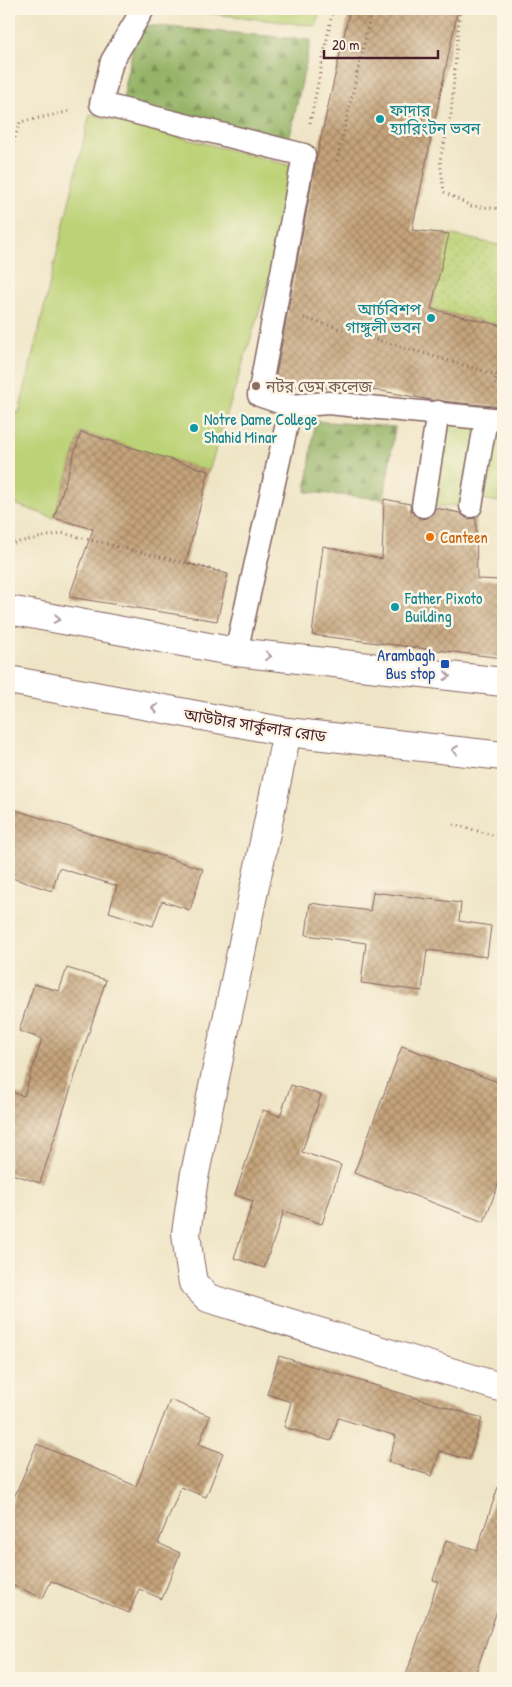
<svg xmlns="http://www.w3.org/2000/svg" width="512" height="1687" font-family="'Patrick Hand','Noto Sans Bengali',sans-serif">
<defs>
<pattern id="grass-tufts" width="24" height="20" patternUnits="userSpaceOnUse" patternTransform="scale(1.25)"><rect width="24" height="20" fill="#bcd276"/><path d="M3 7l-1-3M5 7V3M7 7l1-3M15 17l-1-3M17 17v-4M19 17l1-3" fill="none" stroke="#a3b466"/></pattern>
<pattern id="forest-firs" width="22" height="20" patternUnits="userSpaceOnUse" patternTransform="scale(1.25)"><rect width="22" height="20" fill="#95b467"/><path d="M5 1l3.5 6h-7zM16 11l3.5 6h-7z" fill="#7c9255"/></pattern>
<pattern id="garden-dots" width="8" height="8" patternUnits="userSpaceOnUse" patternTransform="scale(1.25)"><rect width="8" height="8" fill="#bcd276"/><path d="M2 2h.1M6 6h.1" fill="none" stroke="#a3b466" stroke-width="1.8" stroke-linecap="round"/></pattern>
<pattern id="building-cross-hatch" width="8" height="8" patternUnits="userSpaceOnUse" patternTransform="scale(1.25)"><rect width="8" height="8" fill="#c5a47b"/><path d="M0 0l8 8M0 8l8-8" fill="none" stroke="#a28565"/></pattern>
</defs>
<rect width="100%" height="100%" fill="#fcf5e5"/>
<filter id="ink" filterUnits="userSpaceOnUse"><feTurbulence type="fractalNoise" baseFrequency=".02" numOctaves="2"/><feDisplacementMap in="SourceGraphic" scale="10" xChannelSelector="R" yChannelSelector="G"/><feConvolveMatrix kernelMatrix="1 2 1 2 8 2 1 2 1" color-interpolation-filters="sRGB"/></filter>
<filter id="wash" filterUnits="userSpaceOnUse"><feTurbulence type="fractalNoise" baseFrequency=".0096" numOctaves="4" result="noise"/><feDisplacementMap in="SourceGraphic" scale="20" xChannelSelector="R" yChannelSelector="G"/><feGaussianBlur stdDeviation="1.12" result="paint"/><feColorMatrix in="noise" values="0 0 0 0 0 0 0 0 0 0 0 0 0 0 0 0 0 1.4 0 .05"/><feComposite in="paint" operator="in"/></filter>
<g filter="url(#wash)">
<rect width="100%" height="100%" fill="#efe5c6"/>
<path fill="url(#grass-tufts)" stroke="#837850" d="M 438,412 L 503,421 L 503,503 L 473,497 L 471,506 L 423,506 Z"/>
<path fill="url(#forest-firs)" stroke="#706a49" d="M 137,24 L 311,40 L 287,150 L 123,100 Z
M 315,421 L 395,427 L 384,499 L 306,492 Z"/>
<path fill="url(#garden-dots)" stroke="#837850" d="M 449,234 L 503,246 L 503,326 L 431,309 Z"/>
<path fill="#bcd276" stroke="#837850" d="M 174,9 L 320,9 L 316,26 Z
M 90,114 L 304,169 L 209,471 L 81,432 L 54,518 L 9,502 L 9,410 L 19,413 Z"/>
<g id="blocks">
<path fill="url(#building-cross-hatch)" d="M 350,9 L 458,9 L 412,230 L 449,234 L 431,309 L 503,326 L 503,407 L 431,400 L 382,391 L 274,385 L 317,155 Z
M 81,432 L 209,471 L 186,563 L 228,574 L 217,621 L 69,597 L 93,529 L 54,518 Z
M 384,499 L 410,504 L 411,511 L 420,519 L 428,518 L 436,508 L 460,513 L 468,519 L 476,518 L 477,579 L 503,580 L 503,658 L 312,635 L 323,546 L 382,559 Z
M 9,808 L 203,869 L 190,910 L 162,901 L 153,926 L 109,912 L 117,886 L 59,868 L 52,891 L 9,877 Z
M 373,892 L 461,903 L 459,921 L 491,926 L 487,957 L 427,950 L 422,991 L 361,983 L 366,943 L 306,935 L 310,903 L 370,911 Z
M 67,968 L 106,980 L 40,1183 L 9,1173 L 9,1091 L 24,1096 L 42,1039 L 19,1031 L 34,984 L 59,991 Z
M 402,1046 L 503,1084 L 503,1172 L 484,1222 L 354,1173 Z
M 291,1085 L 321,1095 L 302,1152 L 341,1165 L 322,1224 L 284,1211 L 264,1268 L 234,1258 L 253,1201 L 235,1195 L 263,1110 L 280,1116 Z
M 279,1356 L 482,1418 L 469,1460 L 440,1451 L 432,1476 L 388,1462 L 396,1436 L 338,1418 L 331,1441 L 284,1427 L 291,1402 L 267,1394 Z
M 170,1400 L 210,1416 L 199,1444 L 223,1453 L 206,1497 L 181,1487 L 158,1543 L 180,1553 L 162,1599 L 139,1589 L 129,1613 L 51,1581 L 43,1598 L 9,1584 L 9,1509 L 37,1444 L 136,1486 Z
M 498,1487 L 503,1488 L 503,1593 L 474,1678 L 405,1678 L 438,1581 L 433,1580 L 446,1540 L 477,1550 Z"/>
</g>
</g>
<g filter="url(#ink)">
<use href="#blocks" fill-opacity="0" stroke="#846461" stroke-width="1"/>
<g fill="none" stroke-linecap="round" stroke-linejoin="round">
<g stroke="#846461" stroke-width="25">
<path id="lane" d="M 143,9 L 112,61 L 101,104 L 304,155 L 259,395 L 291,406 L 236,652
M 291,406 L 328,403 L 503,420
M 423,506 L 438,412
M 471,506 L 486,419"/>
</g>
<g stroke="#846461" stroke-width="30">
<path id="street" d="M 287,732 L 194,1178 L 186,1233 L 189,1258 L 193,1283 L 208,1298 L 503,1388"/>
</g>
<g stroke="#846461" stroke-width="30">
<path id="primary" d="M 9,610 L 236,652 L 503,682
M 9,680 L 287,732 L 503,756"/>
</g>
<path stroke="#846461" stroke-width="3" stroke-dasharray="1 4" stroke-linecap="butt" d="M 460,9 L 451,114 L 440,160 L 444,192 L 471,206 L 503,209
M 310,123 L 333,9
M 9,157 L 20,122 L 72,111
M 337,161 L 372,9
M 304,318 L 497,375 L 494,389
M 9,544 L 62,533 L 222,572
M 453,824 L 503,838"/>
<use href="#lane" stroke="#fff" stroke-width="22"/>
<use href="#street" stroke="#fff" stroke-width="28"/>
<use href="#primary" stroke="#fff" stroke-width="28"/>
</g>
<defs><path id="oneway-chevron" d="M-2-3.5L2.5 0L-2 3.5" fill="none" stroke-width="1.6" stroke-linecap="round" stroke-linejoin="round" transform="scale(1.25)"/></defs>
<g stroke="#ae9aa0">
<use href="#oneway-chevron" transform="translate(57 619) rotate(11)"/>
<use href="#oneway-chevron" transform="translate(268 656) rotate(6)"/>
<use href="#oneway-chevron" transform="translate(447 676) rotate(6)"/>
<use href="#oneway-chevron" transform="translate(155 708) rotate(-170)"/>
<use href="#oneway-chevron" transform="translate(455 750) rotate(-174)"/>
</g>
</g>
<g fill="#0f9aa8" stroke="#fcf5e5" stroke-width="2">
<circle cx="380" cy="119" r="5"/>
<circle cx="431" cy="318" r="5"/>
<circle cx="194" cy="428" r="5"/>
<circle cx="395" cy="607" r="5"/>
</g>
<circle fill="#8d6e63" stroke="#fcf5e5" stroke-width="2" cx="256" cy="386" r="5"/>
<circle fill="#e8710a" stroke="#fcf5e5" stroke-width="2" cx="430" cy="537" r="5"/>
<rect fill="#1a4fb4" stroke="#fcf5e5" stroke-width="2" x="440" y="659" width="10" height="10" rx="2.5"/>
<g text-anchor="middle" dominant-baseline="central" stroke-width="5" stroke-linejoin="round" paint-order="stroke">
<g font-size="16" fill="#0d838f" stroke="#fcf5e5" text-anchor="start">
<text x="390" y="110">ফাদার<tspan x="390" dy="18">হ্যারিংটন ভবন</tspan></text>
<text x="421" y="309" text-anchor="end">আর্চবিশপ<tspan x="421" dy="18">গাঙ্গুলী ভবন</tspan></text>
<text x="204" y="419">Notre Dame College<tspan x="204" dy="18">Shahid Minar</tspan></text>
<text x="405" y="598">Father Pixoto<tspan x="405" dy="18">Building</tspan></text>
</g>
<g font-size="16" fill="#785e54" stroke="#fcf5e5" text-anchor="start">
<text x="266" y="386">নটর ডেম কলেজ</text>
</g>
<g font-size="16" fill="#c56008" stroke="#fcf5e5" text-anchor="start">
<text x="440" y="537">Canteen</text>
</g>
<g font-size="16" fill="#164399" stroke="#fcf5e5" text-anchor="end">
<text x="435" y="655">Arambagh<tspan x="435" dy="18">Bus stop</tspan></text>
</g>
<g font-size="16" fill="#4a1f2b" stroke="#fcf5e5">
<text transform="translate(255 725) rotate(9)">আউটার সার্কুলার রোড</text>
</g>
</g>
<rect width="512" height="1687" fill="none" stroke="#fcf5e5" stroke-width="30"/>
<path d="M324 50v8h114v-8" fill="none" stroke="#4a1f2b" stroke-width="2.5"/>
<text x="332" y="50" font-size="15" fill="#4a1f2b" stroke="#fcf5e5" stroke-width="4" paint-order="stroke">20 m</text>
</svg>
